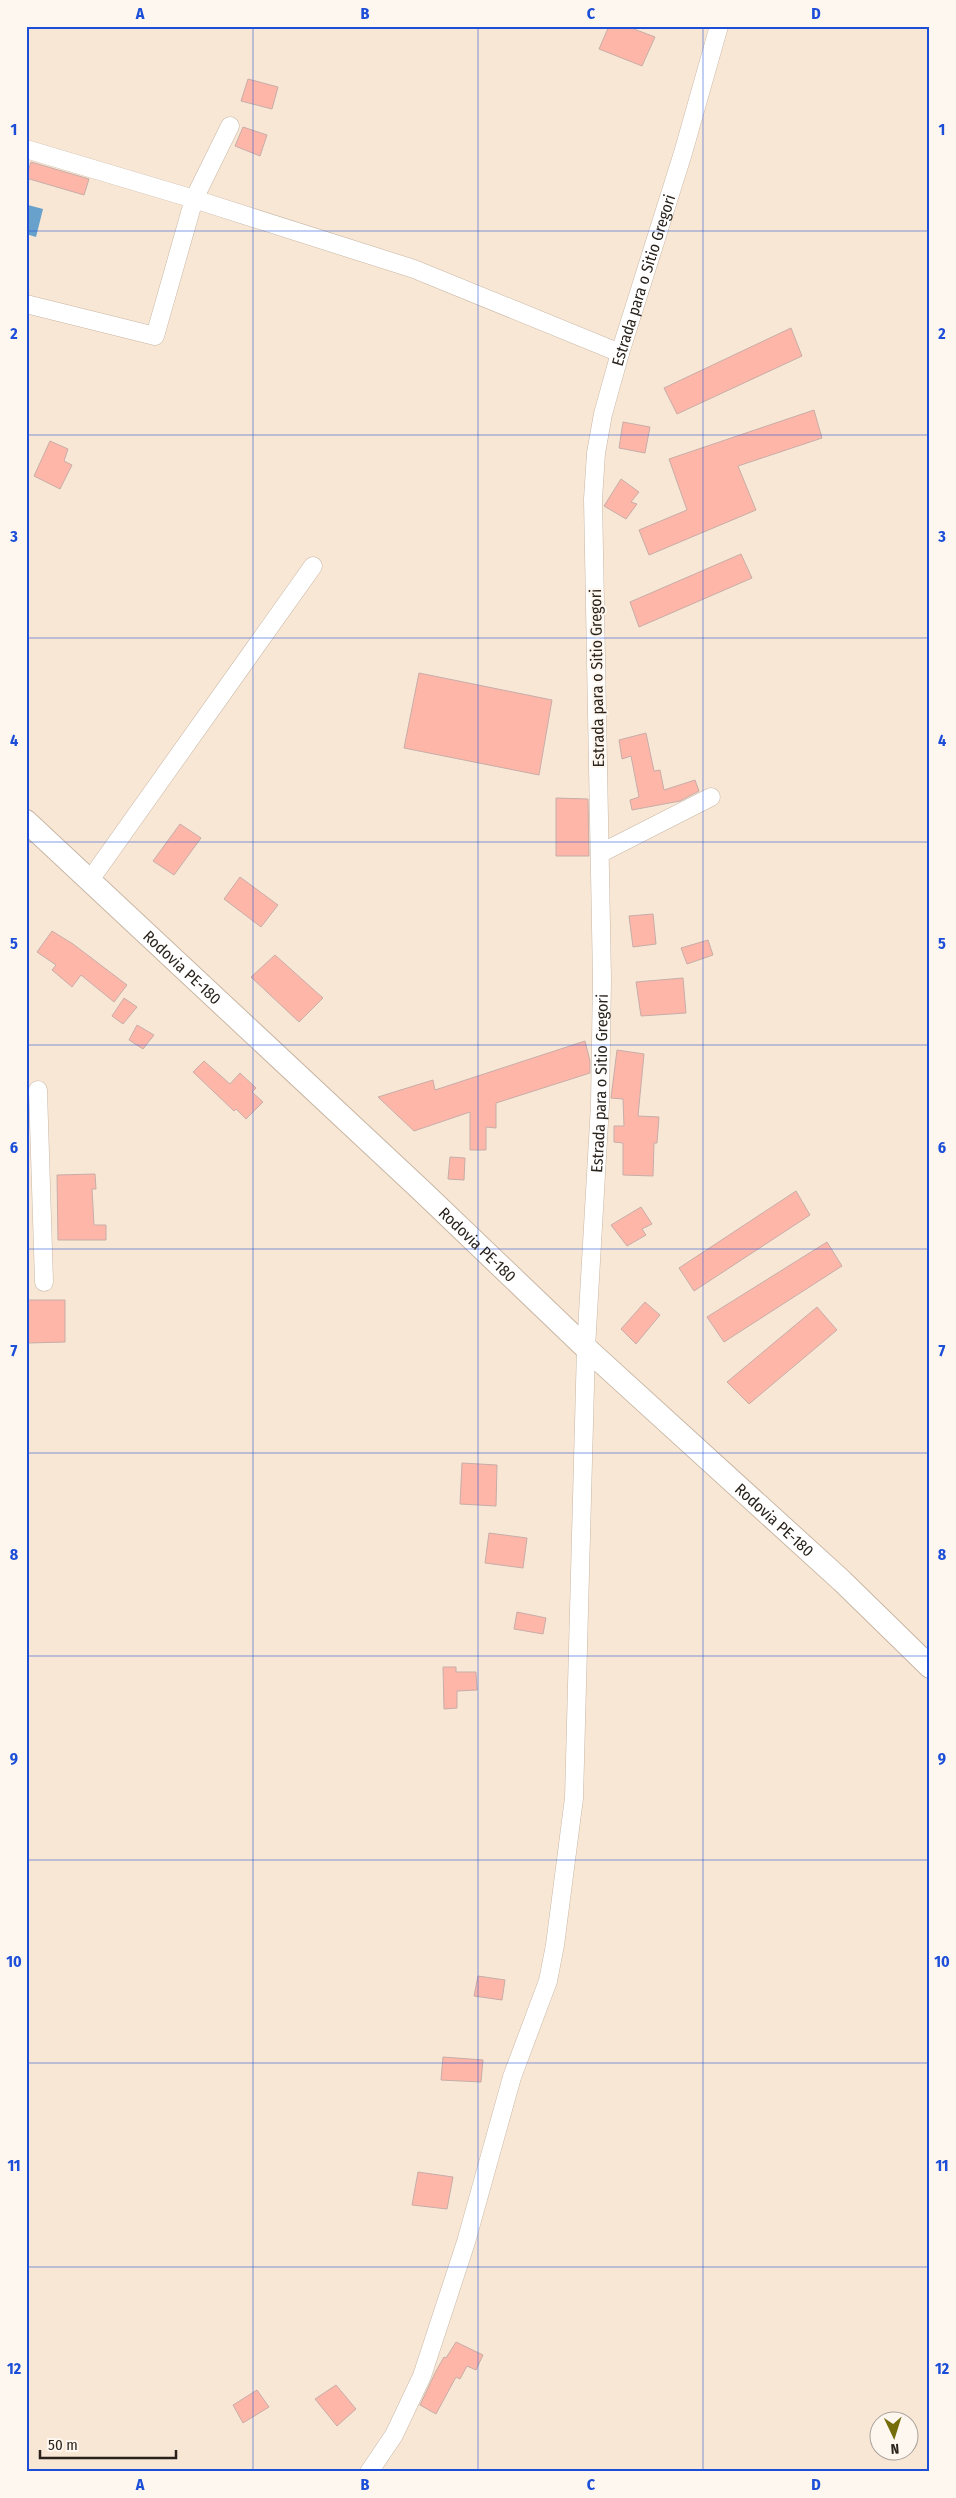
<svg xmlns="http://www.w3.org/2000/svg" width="956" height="2498" font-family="'Fira Sans Condensed',sans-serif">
<rect width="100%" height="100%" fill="#f9e7d5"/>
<path fill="#68a1cb" d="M 28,205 L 43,209 L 36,237 L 26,234 Z"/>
<path fill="#feb6a9" stroke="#c7ada8" d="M 609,26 L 626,26 L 655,37 L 642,66 L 599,49 Z
M 248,79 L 278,87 L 272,109 L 241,101 Z
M 243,127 L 267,135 L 260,156 L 235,146 Z
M 31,162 L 89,179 L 84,195 L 26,178 Z
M 791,328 L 802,356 L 677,414 L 664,388 Z
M 814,410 L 822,438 L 738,466 L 756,510 L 649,555 L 639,530 L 687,510 L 669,459 Z
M 623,422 L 650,427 L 645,453 L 619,448 Z
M 50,441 L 68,449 L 64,461 L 72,465 L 60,489 L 34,476 Z
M 621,479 L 639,492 L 631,502 L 637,504 L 626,519 L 604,506 Z
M 741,554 L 752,578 L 639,627 L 630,602 Z
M 419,673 L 552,700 L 539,775 L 404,748 Z
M 646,733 L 654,771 L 660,770 L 664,790 L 695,780 L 699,791 L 680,801 L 632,810 L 630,800 L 639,797 L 631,756 L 622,759 L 619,740 Z
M 556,798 L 588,799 L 589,856 L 556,856 Z
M 180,824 L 201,838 L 174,875 L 153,861 Z
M 240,877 L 278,905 L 261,927 L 224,899 Z
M 653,914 L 656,944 L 633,947 L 629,916 Z
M 52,931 L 73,944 L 127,985 L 114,1002 L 81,975 L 72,987 L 52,970 L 56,965 L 37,952 Z
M 708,940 L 713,955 L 687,964 L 681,948 Z
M 275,955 L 323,998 L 299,1022 L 251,977 Z
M 683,978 L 686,1013 L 641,1016 L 636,982 Z
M 124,998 L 137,1007 L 123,1024 L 112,1016 Z
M 137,1025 L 154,1035 L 143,1049 L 129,1040 Z
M 585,1041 L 590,1061 L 590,1073 L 496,1103 L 496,1128 L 486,1127 L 486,1150 L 470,1150 L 470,1112 L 414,1131 L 378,1097 L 433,1080 L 435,1090 Z
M 617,1050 L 644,1054 L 638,1116 L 659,1117 L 657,1143 L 654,1143 L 653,1176 L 623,1175 L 623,1143 L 614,1142 L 614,1126 L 624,1126 L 623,1099 L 611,1098 Z
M 204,1061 L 230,1084 L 240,1073 L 256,1088 L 252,1092 L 263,1102 L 246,1119 L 236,1109 L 234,1111 L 193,1072 Z
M 450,1157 L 465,1158 L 464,1180 L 448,1179 Z
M 95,1174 L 96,1189 L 92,1189 L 94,1225 L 106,1225 L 106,1240 L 58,1240 L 57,1175 Z
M 796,1191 L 810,1215 L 694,1291 L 679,1268 Z
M 641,1207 L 652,1224 L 642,1229 L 646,1235 L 627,1246 L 611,1225 Z
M 827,1242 L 842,1266 L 724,1342 L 707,1317 Z
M 28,1300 L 65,1300 L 65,1342 L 28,1343 Z
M 645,1302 L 660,1315 L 636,1344 L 621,1329 Z
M 817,1307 L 837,1330 L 749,1404 L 727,1382 Z
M 462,1463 L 497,1465 L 496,1506 L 460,1504 Z
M 489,1533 L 527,1538 L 523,1568 L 485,1563 Z
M 517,1612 L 546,1618 L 543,1634 L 514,1629 Z
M 443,1667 L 456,1667 L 456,1672 L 476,1672 L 477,1690 L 457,1691 L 457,1708 L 444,1709 Z
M 478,1976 L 505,1980 L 502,2000 L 474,1996 Z
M 443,2057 L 483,2060 L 481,2082 L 441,2080 Z
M 418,2172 L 453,2177 L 447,2209 L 412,2205 Z
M 456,2342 L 483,2355 L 476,2370 L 467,2366 L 460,2379 L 456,2377 L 436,2414 L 420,2405 L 436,2371 L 444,2357 L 446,2358 Z
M 336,2385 L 356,2409 L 337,2426 L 315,2399 Z
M 257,2390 L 269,2407 L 243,2423 L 233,2405 Z"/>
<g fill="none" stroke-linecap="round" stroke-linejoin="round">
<g stroke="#c8b7a5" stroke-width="19">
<g id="minor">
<path d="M 26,149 L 194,199 L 414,269 L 620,353"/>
<path d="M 26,304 L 155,336 L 194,199 L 230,126"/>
<path d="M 601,853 L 711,797"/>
<path d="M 90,880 L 313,566"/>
<path d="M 38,1090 L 44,1282"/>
<path id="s1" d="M 369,2472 L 394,2435 L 422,2376 L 466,2242 L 512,2077 L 548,1981 L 555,1945 L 574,1798 L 586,1348 L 600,1105 L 602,979 L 593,499 L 596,453 L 603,414 L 620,353 L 683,153 L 719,26"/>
</g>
</g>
<g stroke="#c8b7a5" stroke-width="24">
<g id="major">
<path id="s2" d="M 26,821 L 422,1191 L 586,1348 L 842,1581 L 930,1667"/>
</g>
</g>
<use href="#minor" stroke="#fff" stroke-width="18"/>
<use href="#major" stroke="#fff" stroke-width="22"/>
</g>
<path fill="none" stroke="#1d4ed8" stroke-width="1" stroke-opacity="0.55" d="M 253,26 L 253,2472M 478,26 L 478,2472M 703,26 L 703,2472M 26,231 L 930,231M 26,435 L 930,435M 26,638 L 930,638M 26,842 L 930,842M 26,1045 L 930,1045M 26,1249 L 930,1249M 26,1453 L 930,1453M 26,1656 L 930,1656M 26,1860 L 930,1860M 26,2063 L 930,2063M 26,2267 L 930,2267"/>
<g text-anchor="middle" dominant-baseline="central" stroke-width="4" stroke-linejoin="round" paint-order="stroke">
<g font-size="16" fill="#2a231c" stroke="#fef7ef">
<text stroke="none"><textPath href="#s1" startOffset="2235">Estrada para o Sitio Gregori</textPath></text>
<text transform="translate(597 678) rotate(-91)">Estrada para o Sitio Gregori</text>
<text stroke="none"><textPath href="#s2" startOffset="214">Rodovia PE-180</textPath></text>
<text stroke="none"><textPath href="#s1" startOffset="1425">Estrada para o Sitio Gregori</textPath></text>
<text stroke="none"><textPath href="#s2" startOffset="619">Rodovia PE-180</textPath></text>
<text stroke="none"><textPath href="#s2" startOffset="1024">Rodovia PE-180</textPath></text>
</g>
</g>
<rect width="956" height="2498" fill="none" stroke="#fef7ef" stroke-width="55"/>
<g transform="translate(894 2436) rotate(176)"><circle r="24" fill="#fef7ef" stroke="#a9a29b"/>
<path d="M0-4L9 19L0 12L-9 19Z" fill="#756d0b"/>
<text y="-8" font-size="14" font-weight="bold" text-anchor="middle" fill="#2a231c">N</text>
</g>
<path d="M40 2450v8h136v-8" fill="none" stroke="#2a231c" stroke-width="2.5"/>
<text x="48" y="2450" font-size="15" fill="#2a231c" stroke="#fef7ef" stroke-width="4" paint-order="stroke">50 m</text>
<rect x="28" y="28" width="900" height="2442" fill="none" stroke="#1d4ed8" stroke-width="2"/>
<g font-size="16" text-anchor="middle" font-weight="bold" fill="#1d4ed8">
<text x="140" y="19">A</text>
<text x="365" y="19">B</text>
<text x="591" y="19">C</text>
<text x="816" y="19">D</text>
<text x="14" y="135">1</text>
<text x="942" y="135">1</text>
<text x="14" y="339">2</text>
<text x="942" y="339">2</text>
<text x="14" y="542">3</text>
<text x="942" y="542">3</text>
<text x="14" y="746">4</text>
<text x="942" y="746">4</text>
<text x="14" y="949">5</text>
<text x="942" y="949">5</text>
<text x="14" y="1153">6</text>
<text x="942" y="1153">6</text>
<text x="14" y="1356">7</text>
<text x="942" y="1356">7</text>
<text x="14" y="1560">8</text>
<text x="942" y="1560">8</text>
<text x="14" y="1764">9</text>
<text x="942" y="1764">9</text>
<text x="14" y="1967">10</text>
<text x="942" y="1967">10</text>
<text x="14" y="2171">11</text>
<text x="942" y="2171">11</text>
<text x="14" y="2374">12</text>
<text x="942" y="2374">12</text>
<text x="140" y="2490">A</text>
<text x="365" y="2490">B</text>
<text x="591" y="2490">C</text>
<text x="816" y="2490">D</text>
</g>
</svg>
